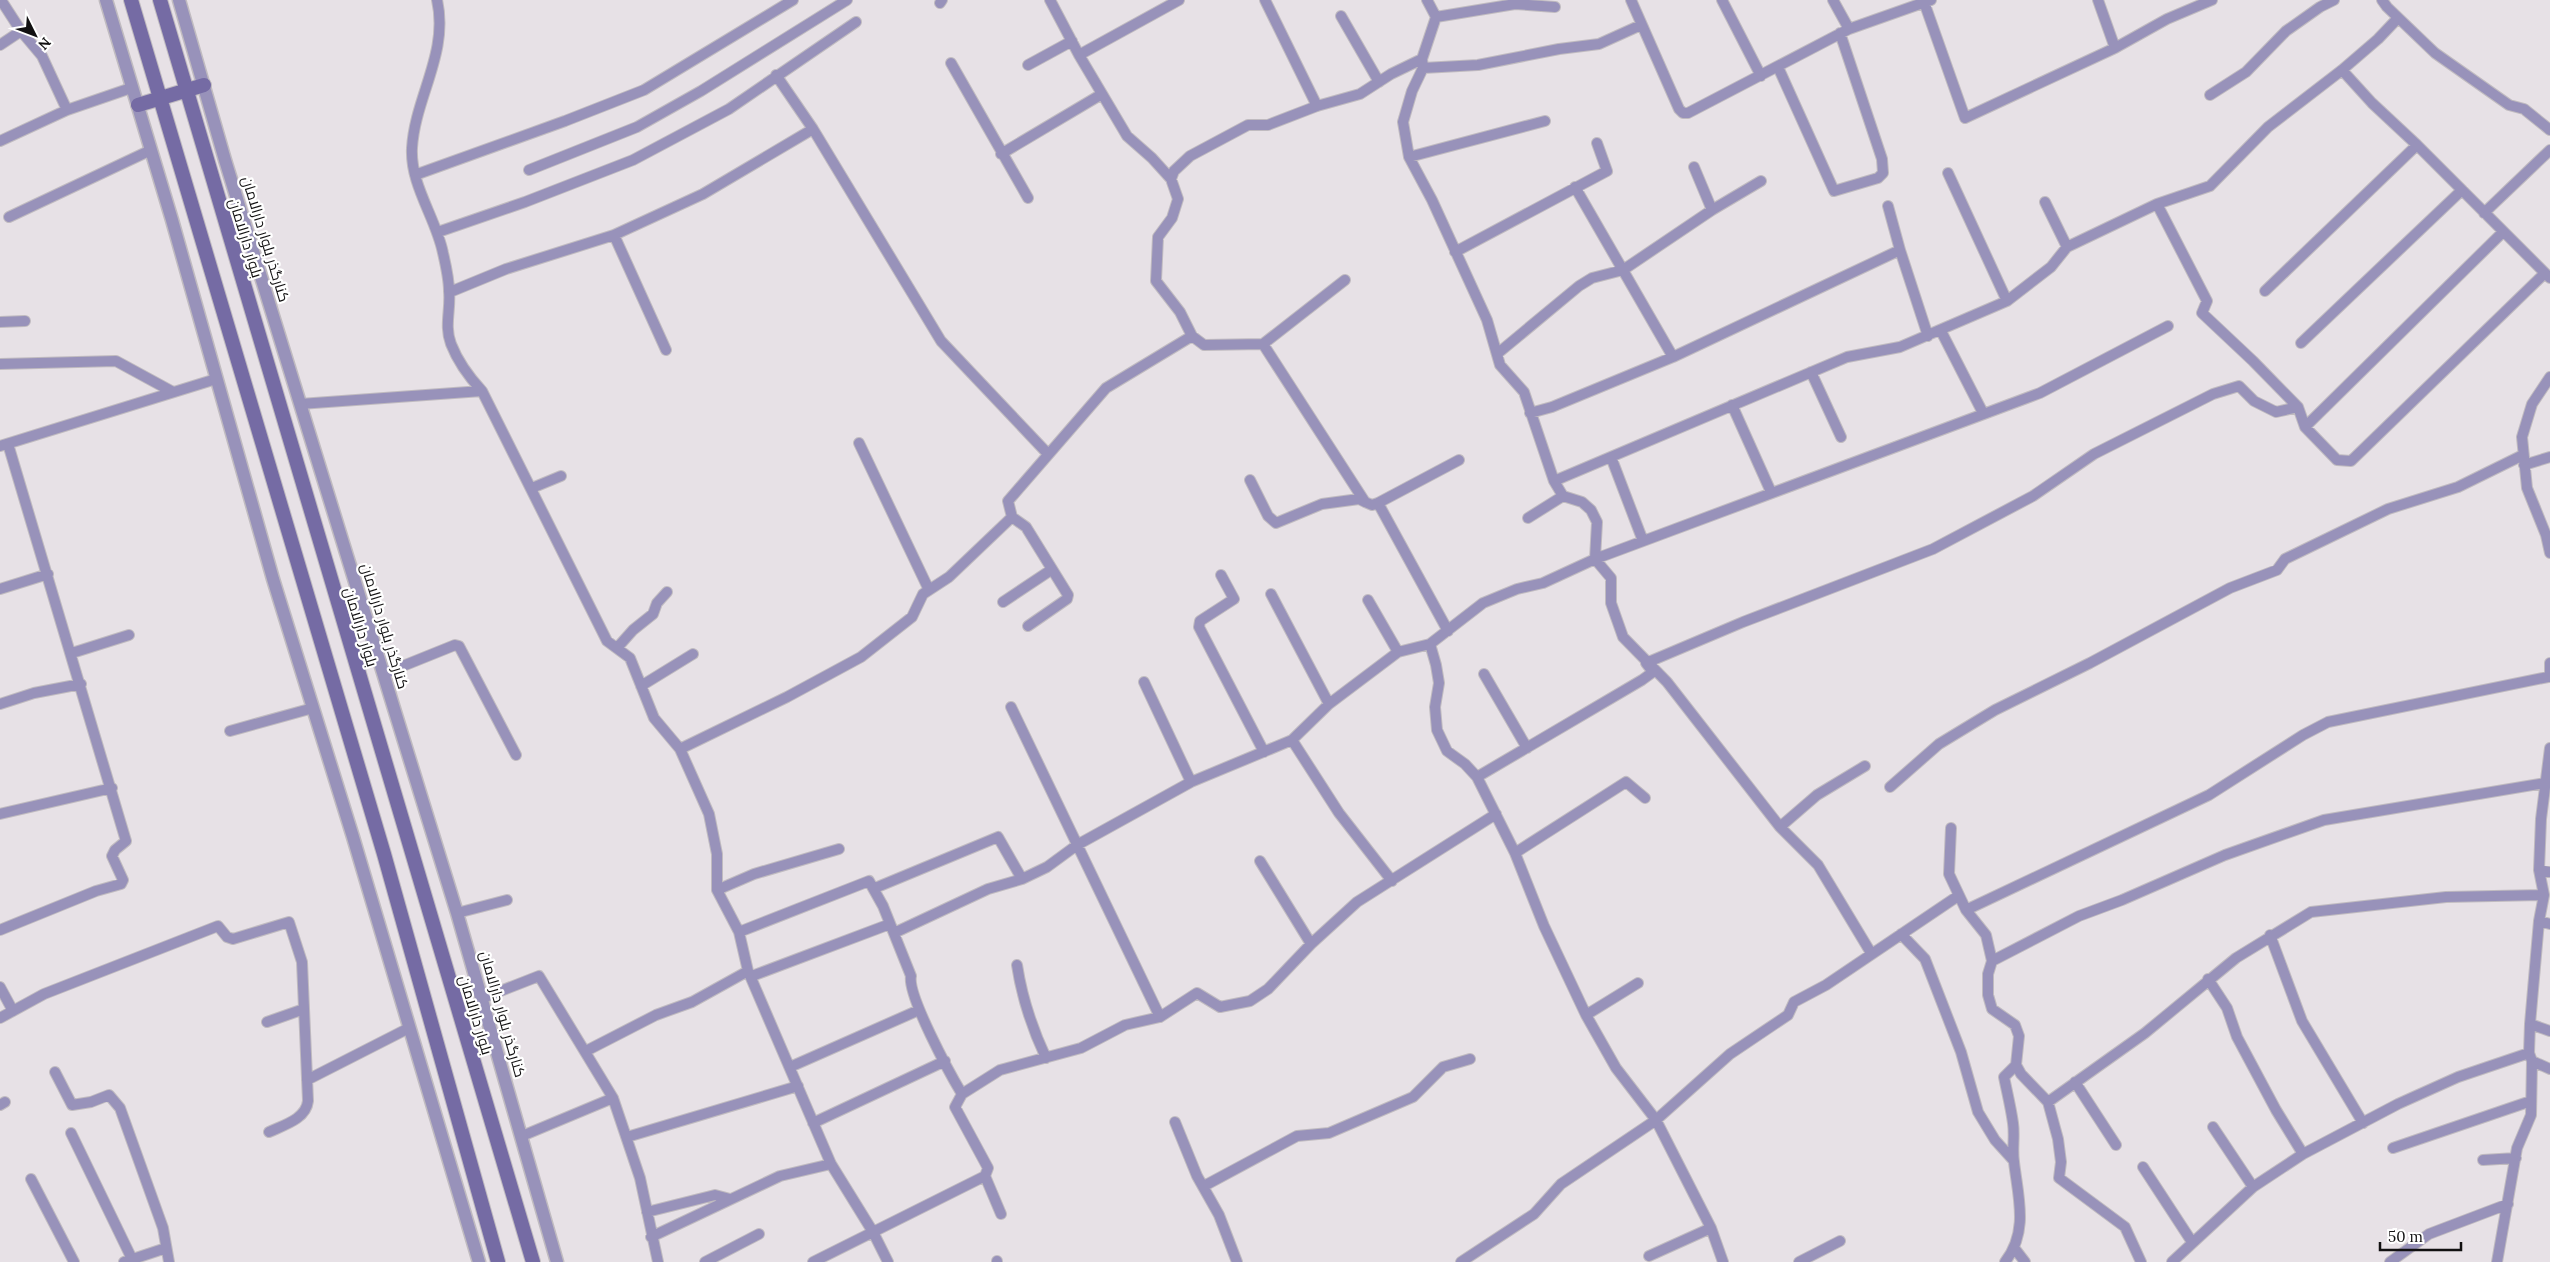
<svg xmlns="http://www.w3.org/2000/svg" width="2550" height="1262" font-family="Lora,Cairo,serif">
<rect width="100%" height="100%" fill="#e7e1e6"/>
<g fill="none" stroke-linecap="round" stroke-linejoin="round">
<g stroke="#c0bbc0" stroke-width="12">
<path id="minor" d="M 1,0 L 21,31 L 42,56 L 67,110
M 437,0 C 449,53 415,97 412,148 C 410,185 436,218 443,253 C 446,266 449,279 449,291 C 451,309 444,326 451,344 C 458,362 469,377 482,391 L 607,641 L 630,658 L 654,718 L 680,749 L 709,814 L 717,854 L 717,890 L 739,932 L 748,971 L 831,1164 L 873,1232 L 888,1262
M 1050,0 L 1079,55 L 1127,136 L 1152,158 L 1171,179 L 1178,199 L 1172,218 L 1158,237 L 1156,281 L 1180,312 L 1192,336 L 1204,345 L 1263,344 L 1365,502 L 1372,505 L 1378,503 L 1459,460
M 1265,0 L 1317,106
M 1427,0 L 1436,17 L 1422,59 L 1423,68 L 1412,91 L 1403,122 L 1409,157 L 1432,200 L 1487,320 L 1500,365 L 1524,392 L 1554,481 L 1563,496 L 1582,502 L 1591,510 L 1597,522 L 1595,559 L 1611,578 L 1611,603 L 1623,637 L 1667,682 L 1780,827 L 1818,865 L 1871,953
M 1631,0 L 1679,109 L 1683,113 L 1688,113 L 1849,29 L 1931,0
M 1722,0 L 1761,76
M 1833,0 L 1849,29
M 2098,0 L 2115,48
M 2382,0 L 2387,7 L 2435,53 L 2509,105 L 2524,109 L 2550,130
M 1924,2 L 1965,118 L 2115,48 L 2167,19 L 2212,0
M 940,3 L 942,0
M 1341,16 L 1379,82
M 1436,17 L 1515,4 L 1555,7
M 0,45 L 21,31
M 1079,55 L 1179,0
M 951,63 L 1028,198
M 1028,65 L 1072,41
M 1778,67 L 1834,191 L 1878,178 L 1883,173 L 1882,159 L 1840,33
M 1423,68 L 1478,65 L 1559,49 L 1599,44 L 1641,25
M 2342,70 L 2372,103 L 2417,145 L 2545,273
M 776,75 L 813,129 L 941,341 L 1048,454
M 2210,95 L 2246,72 L 2286,31 L 2320,7 L 2334,0
M 0,141 L 67,110 L 131,88
M 1001,154 L 1102,94
M 1409,157 L 1545,121
M 1694,167 L 1712,210
M 529,170 L 637,127 L 701,91 L 847,0
M 1948,173 L 2007,301
M 415,175 L 565,121 L 644,90 L 793,0
M 1171,179 L 1174,171 L 1190,156 L 1248,125 L 1268,125 L 1317,106 L 1360,94 L 1391,74 L 1422,59
M 1575,187 L 1673,357
M 2045,202 L 2067,247
M 2157,204 L 2207,301 L 2202,313 L 2253,361 L 2298,407 L 2305,427 L 2337,460 L 2351,461 L 2545,273 L 2550,278
M 1888,206 L 1900,250 L 1928,336
M 2484,213 L 2550,150
M 9,217 L 151,150
M 438,232 L 525,202 L 633,160 L 729,109 L 856,22
M 614,235 L 666,350
M 1455,252 L 1607,171 L 1597,143
M 2265,291 L 2417,145
M 450,292 L 506,269 L 614,235 L 703,194 L 813,129
M 0,322 L 25,321
M 1941,331 L 1983,413
M 2301,343 L 2462,190
M 1263,344 L 1345,280
M 1497,354 L 1579,286 L 1592,278 L 1623,270 L 1712,210 L 1761,181
M 0,364 L 116,361 L 173,392
M 1811,372 L 1841,437
M 2550,377 L 2532,404 L 2522,437 L 2527,488 L 2546,535 L 2550,553
M 300,404 L 482,391
M 1732,405 L 1771,492
M 1530,413 L 1552,407 L 1673,357 L 1900,250
M 2305,427 L 2503,232
M 859,443 L 929,590
M 0,446 L 216,379
M 1611,457 L 1643,541
M 2524,465 L 2550,457
M 1250,480 L 1268,516 L 1276,523 L 1322,504 L 1359,499 L 1365,502
M 1554,481 L 1847,357 L 1900,347 L 2007,301 L 2051,267 L 2067,247 L 2157,204 L 2210,186 L 2268,127 L 2342,70 L 2378,39 L 2398,18
M 532,488 L 561,476
M 1378,503 L 1448,631
M 1012,517 L 1026,527 L 1068,595 L 1067,599 L 1028,626
M 1528,518 L 1563,496
M 1221,575 L 1234,599 L 1200,621 L 1199,627 L 1264,752
M 0,589 L 48,574
M 1271,594 L 1329,704
M 1368,600 L 1398,652
M 1003,602 L 1051,570
M 1430,644 L 1436,665 L 1439,683 L 1435,707 L 1437,730 L 1447,751 L 1465,764 L 1477,777 L 1515,853 L 1544,926 L 1586,1015 L 1616,1068 L 1656,1120 L 1711,1228 L 1723,1262
M 617,648 L 633,630 L 653,614 L 657,603 L 667,592
M 72,653 L 129,635
M 2550,663 L 2550,677
M 383,674 L 455,645 L 459,646 L 516,755
M 1484,674 L 1527,748
M 1144,682 L 1191,782
M 641,686 L 693,654
M 0,704 L 34,693 L 81,684
M 1011,707 L 1160,1017
M 230,731 L 313,708
M 1292,740 L 1339,813 L 1392,881
M 680,749 L 787,697 L 861,657 L 912,617 L 923,594 L 949,577 L 1012,517 L 1008,501 L 1106,388 L 1192,336
M 1477,777 L 1642,680 L 1653,672 L 1646,663 L 1743,622 L 1933,549 L 2033,496 L 2094,454 L 2213,394 L 2239,386 L 2254,401 L 2276,412 L 2298,407
M 1890,787 L 1939,744 L 1995,710 L 2090,663 L 2230,588 L 2277,570 L 2285,559 L 2388,509 L 2458,487 L 2523,455
M 0,814 L 112,788
M 1780,827 L 1817,795 L 1865,766
M 1951,828 L 1949,874 L 1966,910 L 1986,935 L 1992,961 L 1988,974 L 1988,995 L 1992,1009 L 2015,1025 L 2019,1036 L 2016,1065 L 2021,1074 L 2048,1102 L 2058,1139 L 2061,1162 L 2059,1178 L 2125,1227 L 2141,1262
M 1515,853 L 1626,782 L 1645,798
M 1260,861 L 1311,944
M 2539,870 L 2550,872
M 875,888 L 998,837 L 1022,879
M 717,890 L 754,874 L 839,849
M 1966,910 L 2209,795 L 2303,735 L 2328,722 L 2548,677
M 457,913 L 507,900
M 2539,921 L 2550,924
M 0,930 L 96,891 L 121,884 L 123,880 L 112,856 L 115,850 L 126,841 L 8,444
M 739,932 L 869,881 L 883,906 L 911,976 C 907,995 950,1074 962,1094
M 894,933 L 988,889 L 1022,879 L 1047,867 L 1077,845 L 1191,782 L 1292,740 L 1329,704 L 1398,652 L 1430,644 L 1483,603 L 1517,589 L 1543,583 L 1595,559 L 2040,393 L 2168,326
M 1901,934 L 1925,959 L 1961,1052 L 1978,1112 L 1995,1140 L 2014,1161
M 2270,935 L 2302,1021 L 2363,1123
M 1992,961 L 2079,916 L 2122,900 L 2225,855 L 2324,820 L 2545,783
M 1017,965 C 1022,998 1032,1028 1046,1058
M 752,976 L 890,924
M 2208,979 L 2227,1008 L 2237,1037 L 2276,1110 L 2303,1154
M 0,987 L 13,1011
M 480,999 L 539,976 L 613,1098 L 640,1178 L 658,1262
M 1586,1015 L 1638,983
M 0,1018 L 44,994 L 218,926 L 227,937 L 233,939 L 289,922 L 302,962 L 308,1101 C 306,1119 284,1125 269,1132
M 267,1022 L 304,1009
M 2530,1024 L 2550,1031
M 586,1051 L 656,1015 L 692,1002 L 748,971
M 2532,1061 L 2550,1069
M 790,1067 L 919,1010
M 55,1072 L 72,1105 L 91,1102 L 109,1095 L 120,1108 L 163,1228 L 169,1262
M 307,1080 L 409,1028
M 2075,1082 L 2116,1145
M 2048,1102 L 2145,1033 L 2236,958 L 2311,912 L 2446,897 L 2544,895
M 0,1105 L 5,1102
M 1175,1122 L 1197,1176 L 1219,1215 L 1237,1262
M 813,1123 L 945,1061
M 2213,1127 L 2253,1187
M 71,1133 L 132,1259
M 522,1136 L 613,1098
M 627,1137 L 798,1086
M 2393,1148 L 2531,1101
M 2483,1160 L 2516,1158
M 2143,1167 L 2192,1242
M 31,1179 L 74,1262
M 1204,1186 L 1297,1136 L 1329,1133 L 1413,1097 L 1443,1067 L 1470,1059
M 647,1212 L 715,1195 L 730,1199
M 1001,1214 L 985,1176 L 988,1168 L 955,1107 L 962,1094 L 1000,1070 L 1081,1048 L 1125,1025 L 1160,1017 L 1197,993 L 1220,1007 L 1250,1001 L 1268,989 L 1311,944 L 1357,902 L 1496,814
M 651,1237 L 780,1176 L 831,1164
M 2015,1249 L 2025,1262
M 1649,1256 L 1711,1228
M 997,1261 L 997,1262
M 124,1262 L 166,1248
M 705,1262 L 759,1234
M 813,1262 L 985,1176
M 1461,1262 L 1534,1214 L 1561,1184 L 1656,1120 L 1730,1054 L 1788,1015 L 1794,1002 L 1826,985 L 1958,896
M 1799,1262 L 1840,1241
M 2005,1262 C 2029,1231 2018,1197 2014,1162 C 2012,1149 2015,1136 2013,1123 C 2011,1108 2007,1092 2004,1077 L 2016,1065
M 2172,1262 L 2253,1187 L 2303,1154 L 2398,1104 L 2458,1077 L 2529,1053
M 2390,1262 L 2429,1234 L 2508,1204
M 2497,1262 L 2517,1148 L 2531,1115 L 2532,1061 L 2529,1053 L 2530,1024 L 2539,921 L 2544,895 L 2539,870 L 2541,819 L 2550,748"/>
</g>
<g stroke="#c0bbc0" stroke-width="15">
<path id="tertiary" d="M 106,0 L 172,220 L 273,579 L 353,837 L 479,1262
M 179,0 L 225,160 L 457,913 L 557,1262"/>
</g>
<g stroke="#c0bbc0" stroke-width="16">
<path id="secondary" d="M 131,0 L 384,854 L 498,1262
M 160,0 L 533,1262
M 138,105 L 204,85"/>
</g>
<use href="#minor" stroke="#9892ba" stroke-width="10"/>
<use href="#tertiary" stroke="#9892ba" stroke-width="12"/>
<use href="#secondary" stroke="#756ba4" stroke-width="14"/>
</g>
<g text-anchor="middle" dominant-baseline="central" stroke-width="4.5" stroke-linejoin="round" paint-order="stroke">
<g font-size="15" fill="#111011" stroke="#fff">
<text transform="translate(246 238) rotate(73)">بلوار دارالامان</text>
<text transform="translate(266 239) rotate(73)">کنارگذر بلوار دارالامان</text>
<text transform="translate(385 626) rotate(73)">کنارگذر بلوار دارالامان</text>
<text transform="translate(361 627) rotate(73)">بلوار دارالامان</text>
<text transform="translate(503 1014) rotate(74)">کنارگذر بلوار دارالامان</text>
<text transform="translate(476 1015) rotate(73)">بلوار دارالامان</text>
</g>
</g>
<g transform="translate(35 35) rotate(132)" stroke="#ffffff" stroke-width="4" paint-order="stroke">
<path d="M0-4L9 19L0 12L-9 19Z" fill="#111011"/>
<text y="-8" font-size="14" font-weight="bold" text-anchor="middle" fill="#111011">N</text>
</g>
<path d="M2380 1242v8h81v-8" fill="none" stroke="#111011" stroke-width="2.5"/>
<text x="2388" y="1242" font-size="15" fill="#111011" stroke="#ffffff" stroke-width="4" paint-order="stroke">50 m</text>
</svg>
